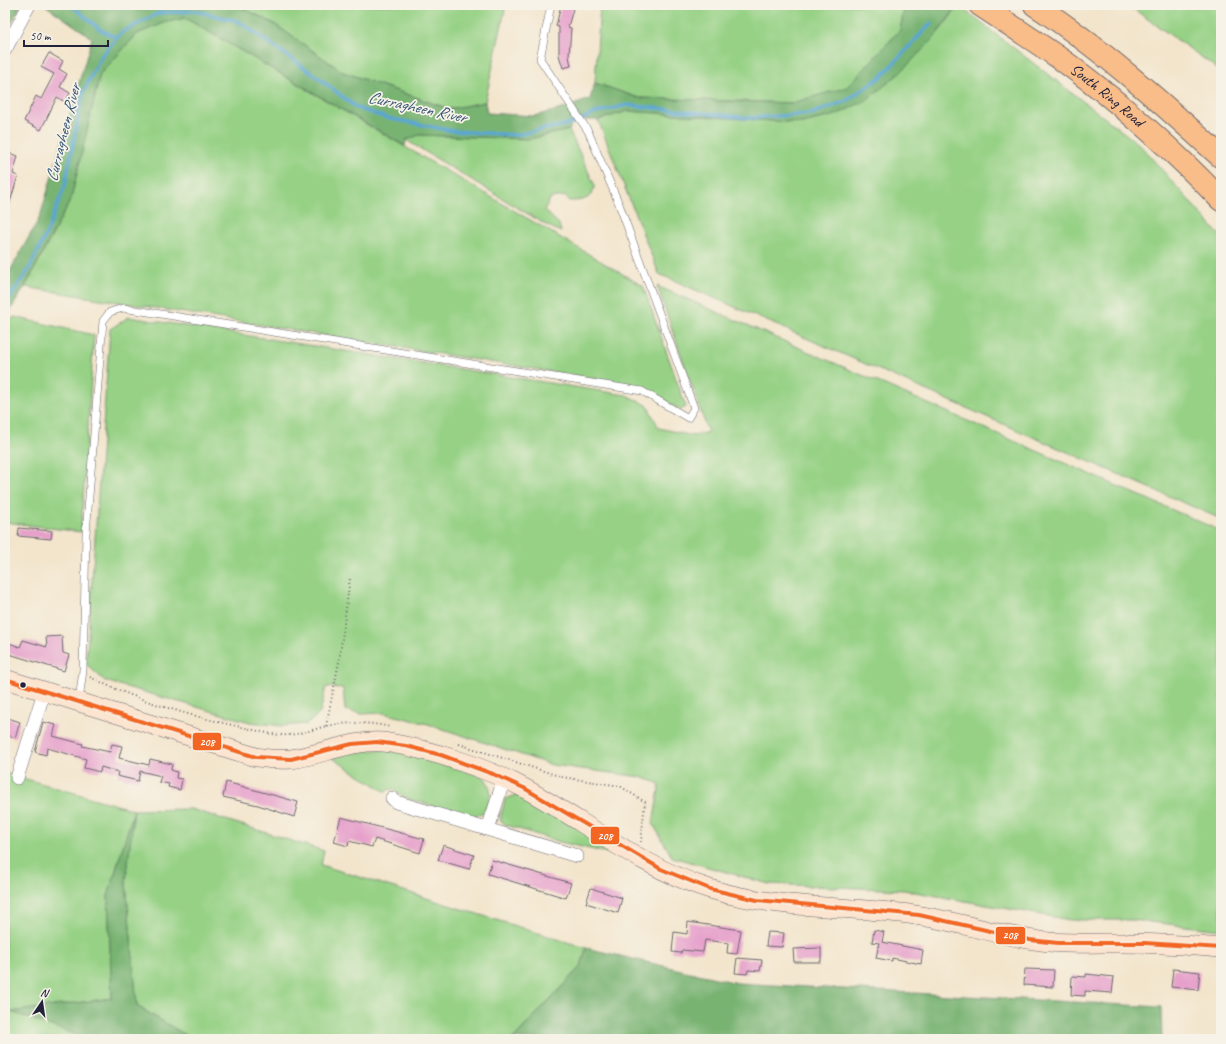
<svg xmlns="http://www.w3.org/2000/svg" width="1226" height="1044" font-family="Caveat,sans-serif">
<rect width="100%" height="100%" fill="#f7f3e8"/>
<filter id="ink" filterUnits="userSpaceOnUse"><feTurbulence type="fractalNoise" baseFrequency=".025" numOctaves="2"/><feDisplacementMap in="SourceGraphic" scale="8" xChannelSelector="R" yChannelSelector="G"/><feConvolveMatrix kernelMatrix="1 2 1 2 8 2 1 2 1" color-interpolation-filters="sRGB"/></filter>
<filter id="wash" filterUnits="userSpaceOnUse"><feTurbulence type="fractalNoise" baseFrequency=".012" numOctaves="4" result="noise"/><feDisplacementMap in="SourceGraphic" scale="16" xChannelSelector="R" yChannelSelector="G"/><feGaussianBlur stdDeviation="0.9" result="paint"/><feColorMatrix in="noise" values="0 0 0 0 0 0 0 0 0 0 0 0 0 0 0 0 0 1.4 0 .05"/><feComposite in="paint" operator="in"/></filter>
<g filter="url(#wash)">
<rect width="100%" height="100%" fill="#f3e5cc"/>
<path fill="#96d185" stroke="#5c7a60" d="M 237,5 L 506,5 L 485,102 L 449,109 L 343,72 L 273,23 Z
M 600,5 L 905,5 L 900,30 L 847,88 L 791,103 L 639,98 L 595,83 Z
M 1128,5 L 1221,6 L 1221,74 L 1214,66 Z
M 959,6 L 1140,145 L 1221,237 L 1221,519 L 659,274 L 598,120 L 628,111 L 802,123 L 836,115 L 932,40 Z
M 185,18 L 643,286 L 686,407 L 680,410 L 645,389 L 633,385 L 25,287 L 71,199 L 100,74 L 137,34 L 164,23 Z
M 569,130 L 595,186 C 591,200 583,201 569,201 L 565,196 L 551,198 L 544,210 L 559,224 L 561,232 L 546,225 L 406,140 L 419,135 L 530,139 Z
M 657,286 L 1221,531 L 1221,930 L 1133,920 L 1070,920 L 904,890 L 769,884 L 672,857 L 653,824 L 660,784 L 641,777 L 552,765 L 428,724 L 383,713 L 362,714 L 345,710 L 343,688 L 326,687 L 320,713 L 307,724 L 282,726 L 250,722 L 105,681 L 86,664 L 110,329 L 129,317 L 626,395 L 647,405 L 659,428 L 693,436 L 708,432 Z
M 14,317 L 94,335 L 81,532 L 5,522 L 5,324 Z
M 397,749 L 484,777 C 494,791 491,798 484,812 L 472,817 L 405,798 L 394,789 L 387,790 L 386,792 L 332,758 L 339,752 Z
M 5,773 L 134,810 L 191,809 L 324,851 L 321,865 L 586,948 L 581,966 L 513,1039 L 192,1039 L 137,1006 L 126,882 L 133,813 L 108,896 L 112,998 L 12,1012 L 75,1034 L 79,1039 L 5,1039 Z
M 523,793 L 629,858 L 560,842 L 506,825 L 500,820 L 505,799 Z"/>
<path fill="#78b372" stroke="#4d6a56" d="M 7,5 L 21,5 L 5,35 L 5,9 Z
M 45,5 L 237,5 L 273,23 L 343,72 L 449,109 L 485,102 L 487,113 L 534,116 L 562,109 L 590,99 L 595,83 L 639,98 L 792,103 L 847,87 L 900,30 L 905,5 L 945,5 L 954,11 L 932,40 L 899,74 L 865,101 L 836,115 L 802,123 L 628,111 L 598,120 L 573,120 L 569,130 L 530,139 L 419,135 L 406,140 L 405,146 L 185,18 L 164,23 L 137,34 L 100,74 L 71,199 L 26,285 L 5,319 L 5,280 L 40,217 L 92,38 Z
M 134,810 L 126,882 L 137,1006 L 192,1039 L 79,1039 L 75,1034 L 11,1012 L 112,998 L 108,896 Z
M 586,948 L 737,983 L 1161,1007 L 1162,1039 L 513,1039 L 581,966 Z"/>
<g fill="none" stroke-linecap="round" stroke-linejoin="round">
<path stroke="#5aa6d3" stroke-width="3.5" d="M 71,5 L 101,30 L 117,38
M 5,305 L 29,269 L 48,230 L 65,185 L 83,92 L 102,55 L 122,32 L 159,13 L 195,11 L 238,21 L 320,79 L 357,108 L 387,118 L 453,131 L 516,135 L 574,123 L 595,113 L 627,105 L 749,118 L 811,114 L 846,101 L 882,76 L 931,23"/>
</g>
<g id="blocks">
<path fill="#e6a0cb" d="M 561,5 L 574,5 L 568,27 L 571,28 L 569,56 L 571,66 L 563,68 L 559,55 L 559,27 L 556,26 Z
M 49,53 L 63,61 L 59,69 L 67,74 L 60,87 L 70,93 L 65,102 L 57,97 L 41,130 L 24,121 L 36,96 L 41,99 L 54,74 L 41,67 Z
M 5,152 L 18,156 L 13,174 L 18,176 L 7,212 L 5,212 Z
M 19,528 L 52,531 L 51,539 L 18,536 Z
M 62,636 L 63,653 L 69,655 L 64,671 L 6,653 L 9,643 L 20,647 L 23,640 L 47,647 L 46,637 Z
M 5,717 L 20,722 L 15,738 L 5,734 Z
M 43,722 L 56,725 L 53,736 L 83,744 L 82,746 L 110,752 L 112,744 L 122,746 L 119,758 L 149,765 L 150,759 L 172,764 L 171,770 L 177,772 L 176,778 L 182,779 L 180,790 L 168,787 L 169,784 L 159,782 L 161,776 L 140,771 L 138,781 L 117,776 L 118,772 L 101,767 L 100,772 L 84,768 L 86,759 L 47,748 L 46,755 L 35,752 Z
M 226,782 L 298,802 L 294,817 L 258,805 L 223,797 Z
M 341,817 L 424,839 L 420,853 L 375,839 L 372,847 L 349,841 L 348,846 L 334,842 Z
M 443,845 L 474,855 L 469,869 L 438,860 Z
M 492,860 L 571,883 L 566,898 L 488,874 Z
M 591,888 L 622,898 L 618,913 L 586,903 Z
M 688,922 L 741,930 L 737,954 L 727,953 L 728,943 L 705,940 L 703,952 L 682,950 L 681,953 L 672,952 L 674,932 L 687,934 Z
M 874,930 L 884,932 L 882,942 L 923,950 L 921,964 L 892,958 L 892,961 L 876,958 L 879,943 L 872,942 Z
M 768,932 L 784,933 L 782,947 L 766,946 Z
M 821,948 L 821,962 L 794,962 L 793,949 Z
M 737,958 L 762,960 L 760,971 L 748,970 L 747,974 L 735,973 Z
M 1025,969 L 1054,970 L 1053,987 L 1024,985 Z
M 1173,969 L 1200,972 L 1198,990 L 1171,987 Z
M 1086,974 L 1114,977 L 1112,993 L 1085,991 L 1085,996 L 1071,995 L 1072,976 L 1086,977 Z"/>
</g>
</g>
<g filter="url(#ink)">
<use href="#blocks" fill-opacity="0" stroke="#6b666e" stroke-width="1"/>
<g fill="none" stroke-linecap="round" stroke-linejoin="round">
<g stroke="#6b666e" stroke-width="8">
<path id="lane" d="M 79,701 L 83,670 L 86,534 L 103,321 L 110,312 L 123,308 L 642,391 L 688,418 L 694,408 L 619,204 L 588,131 L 540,59 L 551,5"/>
</g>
<g stroke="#6b666e" stroke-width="14">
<path id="street" d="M 5,50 L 29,5
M 17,778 L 44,692
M 392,798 L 396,802 L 577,856
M 488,829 L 504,779"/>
</g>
<g stroke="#6b666e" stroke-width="20">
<path id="secondary" d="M 5,679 L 256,757 C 268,759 279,760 291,759 C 323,755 356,737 390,743 C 431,750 487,768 524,788 C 586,822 642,868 710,889 C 771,908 837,906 900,913 C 951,918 999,937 1049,942 C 1072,944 1097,943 1120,943 C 1154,943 1187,945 1221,948"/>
</g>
<g stroke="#6b666e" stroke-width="24">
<g id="highway">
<path id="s1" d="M 980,5 C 1010,25 1040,44 1069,65 C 1123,105 1174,151 1221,200"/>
<path d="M 1035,5 C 1102,49 1162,103 1221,157"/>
</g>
</g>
<path stroke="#6b666e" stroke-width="2" stroke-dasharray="1 3" stroke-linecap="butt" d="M 90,677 C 138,701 193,717 246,728 C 259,731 275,736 288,735 C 302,734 314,729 327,726 C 347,722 370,722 390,727
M 326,726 L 339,662 L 350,578
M 459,744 L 562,777 L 620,786 L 645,802 L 641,842"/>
<use href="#lane" stroke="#fff" stroke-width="7"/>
<use href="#street" stroke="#fff" stroke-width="13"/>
<use href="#secondary" stroke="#fce5d0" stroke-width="19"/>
<use href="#highway" stroke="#f8bd89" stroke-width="22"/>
<g stroke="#f7f3e8" stroke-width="7">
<path id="bus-1" d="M 5,679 L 256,757 L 291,759 L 352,744 L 377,742 L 406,746 L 441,755 L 493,774 L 524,788 L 661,869 L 710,889 L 757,900 L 919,915 L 1030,940 L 1058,943 L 1145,943 L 1221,948"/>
</g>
<use href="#bus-1" stroke="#f26522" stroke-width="4"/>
</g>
</g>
<circle fill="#22223b" stroke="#f7f3e8" stroke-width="1.5" cx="23" cy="685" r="3.5"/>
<g text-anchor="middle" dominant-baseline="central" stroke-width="3.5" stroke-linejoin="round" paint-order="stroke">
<g font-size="16" fill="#22223b" stroke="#f7f3e8">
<text stroke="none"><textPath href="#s1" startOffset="156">South Ring Road</textPath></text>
</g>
<g font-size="17" font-style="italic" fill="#385778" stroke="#f7f3e8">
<text transform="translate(417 107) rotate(12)">Curragheen River</text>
<text transform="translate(63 133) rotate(-76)">Curragheen River</text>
</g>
</g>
<g stroke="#f7f3e8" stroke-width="1.5">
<rect x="192" y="732" width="30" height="19" rx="4" fill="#f26522"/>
<rect x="590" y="826" width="30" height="19" rx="4" fill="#f26522"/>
<rect x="995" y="926" width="31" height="19" rx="4" fill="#f26522"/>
</g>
<g font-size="11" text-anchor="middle" font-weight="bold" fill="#fff">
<text x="207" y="746">208</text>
<text x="605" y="840">208</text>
<text x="1010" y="939">208</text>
</g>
<rect width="1226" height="1044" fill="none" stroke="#f7f3e8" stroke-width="20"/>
<g transform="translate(42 1002) rotate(13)" stroke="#f7f3e8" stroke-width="3" paint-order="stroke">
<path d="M0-3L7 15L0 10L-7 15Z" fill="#22223b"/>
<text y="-6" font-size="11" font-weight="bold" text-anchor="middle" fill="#22223b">N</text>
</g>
<path d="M24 40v6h84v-6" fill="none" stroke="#22223b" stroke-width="2"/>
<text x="30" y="40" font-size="12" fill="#22223b" stroke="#f7f3e8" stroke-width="3" paint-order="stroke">50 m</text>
</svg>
